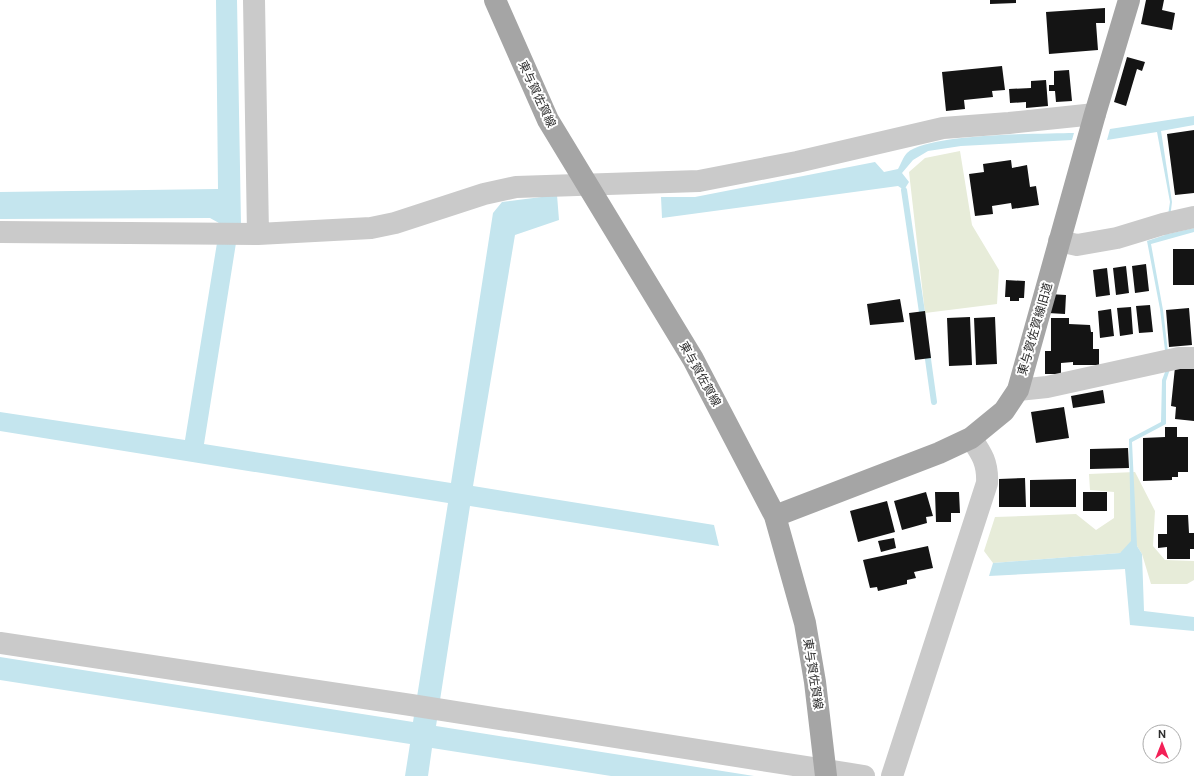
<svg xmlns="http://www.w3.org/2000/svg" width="1194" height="776" font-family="'DM Sans','Noto Sans JP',sans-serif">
<rect width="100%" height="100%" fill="#fff"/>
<path fill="#e7ecd9" d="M 960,151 L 972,225 L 999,270 L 997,304 L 925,313 L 909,172 L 925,158 Z
M 1135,472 L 1155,511 L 1153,546 L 1165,560 L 1194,561 L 1194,580 L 1187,584 L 1151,584 L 1142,554 L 1137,546 L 1120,553 L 993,563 L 984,551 L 995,517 L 1076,514 L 1096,530 L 1114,518 L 1114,492 L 1090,490 L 1089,474 Z"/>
<path fill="#c4e5ee" d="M 216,0 L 237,0 L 241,224 L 219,223 L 210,218 L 0,219 L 0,192 L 218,189 Z
M 1194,116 L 1194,125 L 1161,131 L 1172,202 L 1168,234 L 1194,228 L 1194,232 L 1151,244 L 1163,310 L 1170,369 L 1166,381 L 1166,424 L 1132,442 L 1137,546 L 1142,554 L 1144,611 L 1194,617 L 1194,631 L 1130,625 L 1125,569 L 989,576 L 993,563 L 1120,553 L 1131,541 L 1129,439 L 1161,422 L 1162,380 L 1167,367 L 1160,309 L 1147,241 L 1165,235 L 1170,202 L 1157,132 L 1107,140 L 1110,129 Z
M 1074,133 L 1072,140 L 961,146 L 928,151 L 913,160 L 902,173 L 909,182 L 904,190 L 898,186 L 662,218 L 661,197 L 695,197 L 875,162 L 884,172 L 898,169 C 901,164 903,157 907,153 C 929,133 1041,134 1074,133 Z
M 557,195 L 559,220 L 515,235 L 473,486 L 714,525 L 719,546 L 470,506 L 436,726 L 754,776 L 611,776 L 432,748 L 428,776 L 405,776 L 410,744 L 0,680 L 0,657 L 413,722 L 448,503 L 0,431 L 0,412 L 185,440 L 217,243 L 236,243 L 204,444 L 451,483 L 493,213 L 502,202 Z"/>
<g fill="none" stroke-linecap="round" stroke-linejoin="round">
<path stroke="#c4e5ee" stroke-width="6" d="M 904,190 L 923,319
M 927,352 L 934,402"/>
</g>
<path fill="#141414" d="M 990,0 L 1016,0 L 1016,3 L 990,4 Z
M 1146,0 L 1164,0 L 1162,10 L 1175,13 L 1172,30 L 1141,24 Z
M 1105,8 L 1105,23 L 1096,23 L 1098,50 L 1049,54 L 1046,12 Z
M 1127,57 L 1145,62 L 1142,71 L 1137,69 L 1126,106 L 1114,102 Z
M 1002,66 L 1005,90 L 992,91 L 993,97 L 964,100 L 965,109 L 946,111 L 942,72 Z
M 1069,70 L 1072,101 L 1056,102 L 1055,91 L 1049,91 L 1049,85 L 1054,85 L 1054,71 Z
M 1046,80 L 1048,106 L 1026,108 L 1026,102 L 1010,103 L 1009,89 L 1031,88 L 1031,81 Z
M 1194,130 L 1194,193 L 1175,195 L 1167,134 Z
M 1011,160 L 1012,168 L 1027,165 L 1030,187 L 1036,186 L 1039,205 L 1012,209 L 1011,203 L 992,206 L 993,214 L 975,216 L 969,174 L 984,172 L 983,164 Z
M 1173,249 L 1194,249 L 1194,285 L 1173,285 Z
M 1146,264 L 1149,291 L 1135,293 L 1132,266 Z
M 1126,266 L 1129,293 L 1116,295 L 1113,268 Z
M 1107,268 L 1110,295 L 1096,297 L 1093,270 Z
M 1006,280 L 1025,281 L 1024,298 L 1019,298 L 1019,301 L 1010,301 L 1010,297 L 1005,297 Z
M 1049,294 L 1066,295 L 1065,314 L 1048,313 Z
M 900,299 L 904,322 L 870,325 L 867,304 Z
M 1150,305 L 1153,332 L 1139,333 L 1136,306 Z
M 1131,307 L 1133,334 L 1120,336 L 1117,308 Z
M 1189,308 L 1192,345 L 1169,347 L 1166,310 Z
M 1111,309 L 1114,336 L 1100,338 L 1098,311 Z
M 925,311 L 931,358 L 915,360 L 909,313 Z
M 970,317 L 972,365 L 949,366 L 947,318 Z
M 995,317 L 997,364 L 976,365 L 974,318 Z
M 1051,318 L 1069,318 L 1069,324 L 1090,325 L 1091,332 L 1093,332 L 1093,349 L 1099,349 L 1099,365 L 1073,365 L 1073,362 L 1061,363 L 1061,374 L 1045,374 L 1045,351 L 1051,351 Z
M 1175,367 L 1194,369 L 1194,421 L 1175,419 L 1176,407 L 1171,406 Z
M 1103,390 L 1105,403 L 1073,408 L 1071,396 Z
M 1064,407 L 1069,438 L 1036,443 L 1031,412 Z
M 1165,427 L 1177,427 L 1177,437 L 1188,437 L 1188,472 L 1178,472 L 1178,477 L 1172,477 L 1172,480 L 1143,481 L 1143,438 L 1165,437 Z
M 1128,448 L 1129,468 L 1090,469 L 1090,449 Z
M 1025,478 L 1026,507 L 999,507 L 999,479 Z
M 1076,479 L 1076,507 L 1030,507 L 1030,480 Z
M 926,492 L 933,516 L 926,517 L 927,523 L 902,530 L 894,501 Z
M 935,492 L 959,492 L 960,513 L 951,513 L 951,522 L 936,522 Z
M 1083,492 L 1107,492 L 1107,511 L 1083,511 Z
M 887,501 L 895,532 L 858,542 L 850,511 Z
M 1167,515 L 1188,515 L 1189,533 L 1194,533 L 1194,549 L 1190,549 L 1190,559 L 1167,559 L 1167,547 L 1158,548 L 1158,534 L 1167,534 Z
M 894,538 L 896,548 L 881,552 L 878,541 Z
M 928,546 L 933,568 L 914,572 L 916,578 L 907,580 L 907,584 L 878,591 L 877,587 L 870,588 L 863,560 Z"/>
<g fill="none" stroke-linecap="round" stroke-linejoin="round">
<path stroke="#cacaca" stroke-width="22" d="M 254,0 L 258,234
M 0,232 L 258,234 L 371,228 L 395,223 L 484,194 L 516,187 L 699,181 L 797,162 L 943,128 L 1009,123 L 1095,114
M 1059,241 L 1077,245 L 1117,238 L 1163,224 L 1194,217
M 1018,390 L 1047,387 L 1179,358 L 1194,358
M 0,643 L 411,705 L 864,776
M 892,776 L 987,483 C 988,463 982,454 971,438"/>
<path stroke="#a5a5a5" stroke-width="22" d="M 495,0 L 548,120 L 693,359 L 775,516 L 805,623 L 815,682 L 826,776
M 775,516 L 939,453 L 971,438 L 1004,411 L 1018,390 L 1095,114 L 1129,0"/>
</g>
<g text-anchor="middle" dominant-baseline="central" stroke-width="4" stroke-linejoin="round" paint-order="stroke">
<g font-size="12" fill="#2d2d2d" stroke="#fff">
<text transform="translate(537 94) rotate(65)">東与賀佐賀線</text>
<text transform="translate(1035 329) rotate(-74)">東与賀佐賀線旧道</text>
<text transform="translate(700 374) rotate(61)">東与賀佐賀線</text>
<text transform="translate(813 674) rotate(81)">東与賀佐賀線</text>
</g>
</g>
<g transform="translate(1162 744)"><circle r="19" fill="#ffffff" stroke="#ababab"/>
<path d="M0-3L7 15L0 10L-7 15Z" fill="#f32057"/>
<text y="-6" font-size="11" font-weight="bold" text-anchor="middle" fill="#2d2d2d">N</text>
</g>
</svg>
